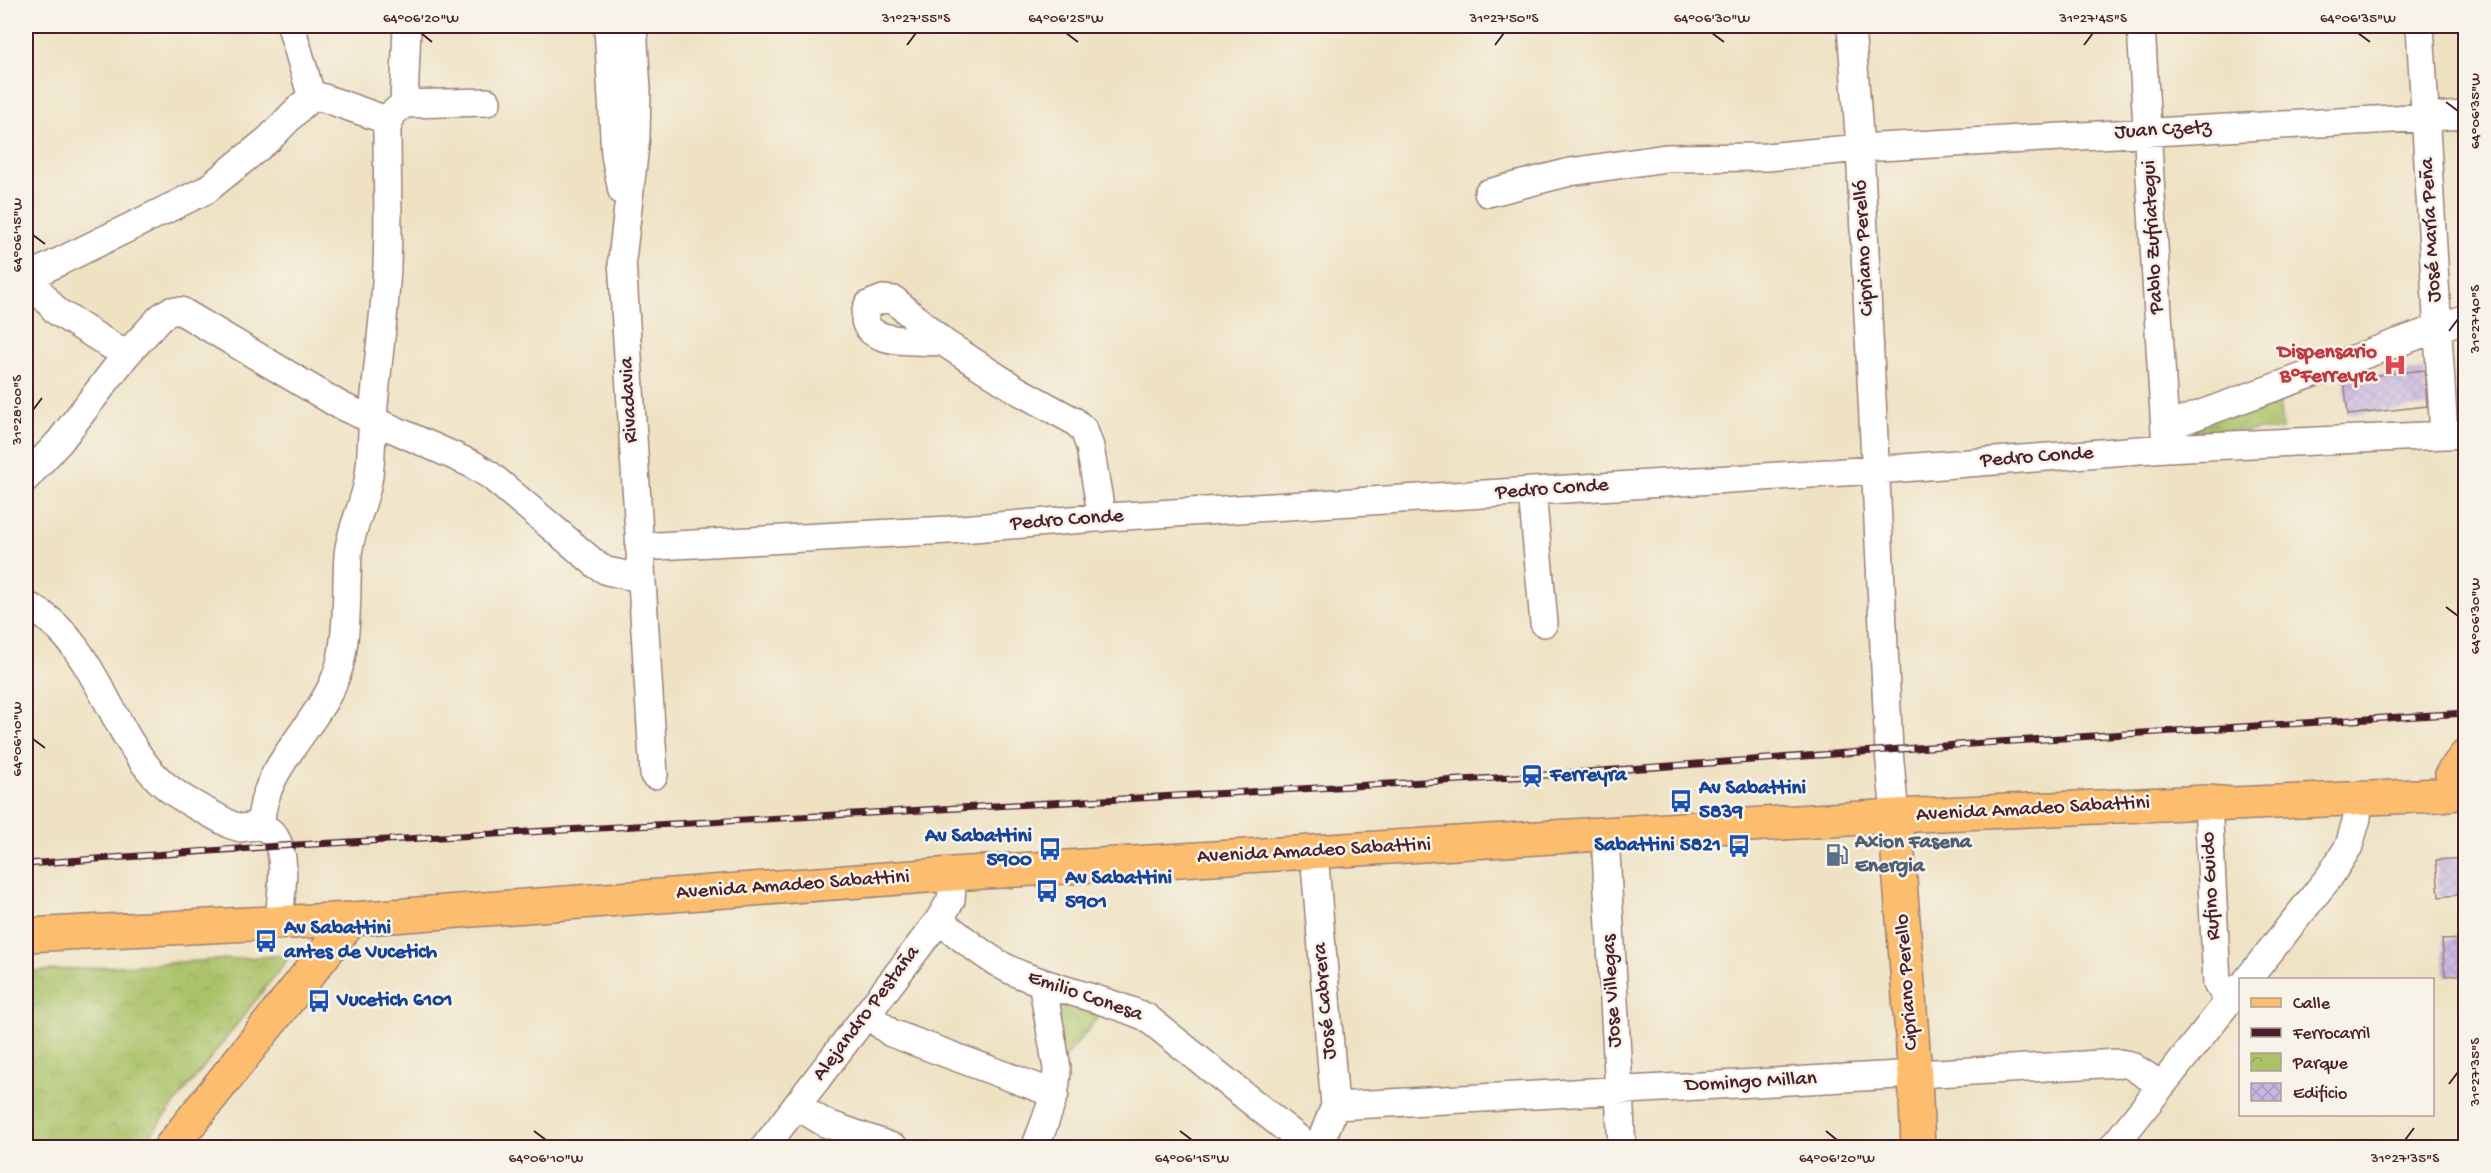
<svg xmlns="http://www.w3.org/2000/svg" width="2491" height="1173" font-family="'Gochi Hand',sans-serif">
<defs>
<pattern id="park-crowns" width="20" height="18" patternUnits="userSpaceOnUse" patternTransform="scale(1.5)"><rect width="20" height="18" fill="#aac268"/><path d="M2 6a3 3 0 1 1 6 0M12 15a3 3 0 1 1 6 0" fill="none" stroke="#94a65a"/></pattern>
<pattern id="building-cross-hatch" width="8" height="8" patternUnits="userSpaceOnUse" patternTransform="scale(1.5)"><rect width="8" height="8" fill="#c7b5e1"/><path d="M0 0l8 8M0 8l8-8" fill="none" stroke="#ac9bc1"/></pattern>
</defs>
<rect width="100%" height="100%" fill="#f7f3e8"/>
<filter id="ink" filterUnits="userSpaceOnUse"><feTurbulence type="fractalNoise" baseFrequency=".0167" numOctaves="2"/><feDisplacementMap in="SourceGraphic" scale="12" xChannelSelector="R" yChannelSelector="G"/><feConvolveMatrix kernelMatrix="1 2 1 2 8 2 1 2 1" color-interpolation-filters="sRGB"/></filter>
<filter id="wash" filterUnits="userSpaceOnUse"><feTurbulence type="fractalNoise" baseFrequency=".008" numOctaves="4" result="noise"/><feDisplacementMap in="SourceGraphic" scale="24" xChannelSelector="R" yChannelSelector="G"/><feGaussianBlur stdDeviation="1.35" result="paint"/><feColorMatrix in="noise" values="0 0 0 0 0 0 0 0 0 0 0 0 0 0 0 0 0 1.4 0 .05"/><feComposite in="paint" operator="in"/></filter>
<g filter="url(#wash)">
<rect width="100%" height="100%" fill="#eee2c3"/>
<path fill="url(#park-crowns)" stroke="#7a704a" stroke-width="1.5" d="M 2278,389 L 2282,430 L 2193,431 L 2193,422 Z
M 291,955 L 141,1147 L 26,1147 L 26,972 Z
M 1042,982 L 1110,1002 L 1057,1068 Z"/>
<g id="blocks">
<path fill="url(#building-cross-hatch)" d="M 2424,370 L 2427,406 L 2348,415 L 2344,379 Z
M 2466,858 L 2466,894 L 2439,897 L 2436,860 Z
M 2466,939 L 2466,974 L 2445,976 L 2442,940 Z"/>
</g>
</g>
<g filter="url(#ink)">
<use href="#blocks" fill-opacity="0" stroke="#9c8077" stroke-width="1.5"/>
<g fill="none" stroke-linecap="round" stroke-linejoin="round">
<g stroke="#9c8077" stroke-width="30">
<path id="minor" d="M 291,26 L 312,98
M 608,26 L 615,155 L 622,191
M 633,26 L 637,90 L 636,137 L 622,260 L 654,775
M 1851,26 L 1860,148 L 1889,751 L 1895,816
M 2141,26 L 2166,448
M 2420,26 L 2444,435
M 404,104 L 487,102
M 1488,193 L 1570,172 L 1666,158 L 1767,157 L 1860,148 L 2466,115
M 26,275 L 56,311 L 126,355
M 28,277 L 206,190 L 269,139 L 301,106 L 312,98 L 321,97 L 389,121
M 943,342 C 918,340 850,347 868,305 L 883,299 L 894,300 L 943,342 L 1017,390 L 1074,421 L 1084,430 L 1090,447 L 1102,518
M 2165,427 L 2466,318
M 26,478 L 60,441 L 126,355 L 161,317 L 170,311 L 181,311 L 341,406 L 472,464 L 491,476 L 598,566 L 607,571 L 640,578
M 1532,491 L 1544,623
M 639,547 L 949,530 L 1108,517 L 1876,470 L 2166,448 L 2466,434
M 26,605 C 90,634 109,726 154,775 C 174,797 205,810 231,825 L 241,828 L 261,825
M 2208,802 L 2217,983 L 2229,1001
M 1605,834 L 1622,1148
M 1314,852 L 1335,1106 L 1318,1148
M 939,920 C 965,940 989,961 1019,974 C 1061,991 1105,999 1146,1017 L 1310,1148
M 279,922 C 280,897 289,859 275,837 C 272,832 266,828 261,825 C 261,762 330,718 341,659 C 348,625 346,590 348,555 C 350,530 364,506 368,481 C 372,460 371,438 373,418 C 376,377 382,336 385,296 C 390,240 387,184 387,128 L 393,113 L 404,104 L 407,26
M 2247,980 L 2330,876 L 2349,846 L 2357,818 L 2358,797
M 867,1014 L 891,1033 L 1055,1094
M 797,1106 L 825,1123 L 895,1148
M 1335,1106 L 2119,1063 L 2130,1065 L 2161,1085
M 764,1148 L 939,920 L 951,900 L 953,874
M 1035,1148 C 1045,1121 1057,1096 1057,1068 L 1042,982
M 2112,1148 L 2240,987"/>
</g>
<g stroke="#9c8077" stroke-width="36">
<path id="major" d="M 2452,774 L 2466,756
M 1895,816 L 1915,1075 L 1918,1148
M 26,935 L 352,919 L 953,874 L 1895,816 L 2208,802 L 2232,804 L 2439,795 L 2466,792
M 170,1148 L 352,919"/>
</g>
<use href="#minor" stroke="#fff" stroke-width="27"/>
<use href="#major" stroke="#fcbd6e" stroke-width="33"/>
<g stroke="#4a1f2b" stroke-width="7">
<path id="rail" d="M 26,864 L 279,846 L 1532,776 L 1998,742 L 2466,713"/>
</g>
<use href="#rail" stroke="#f7f3e8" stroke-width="4.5" stroke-dasharray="14" stroke-linecap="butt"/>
</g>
</g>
<path fill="none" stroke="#4a1f2b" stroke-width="2" d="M 421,33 L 432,42M 1066,33 L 1078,42M 1712,33 L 1724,42M 2358,33 L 2370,42M 907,45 L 916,33M 1495,45 L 1504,33M 2084,45 L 2093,33M 2446,102 L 2458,111M 33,235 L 45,244M 2449,331 L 2458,319M 33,410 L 42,398M 2446,607 L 2458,616M 33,739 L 45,748M 2449,1084 L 2458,1072M 534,1131 L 546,1140M 1180,1131 L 1192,1140M 1826,1131 L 1837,1140M 2405,1140 L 2414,1128"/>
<defs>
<g id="hospital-bare" transform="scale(1.8)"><path d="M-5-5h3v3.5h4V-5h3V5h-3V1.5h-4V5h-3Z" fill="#e0444e" stroke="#f7f3e8" stroke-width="2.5" paint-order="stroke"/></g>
<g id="station-bare" transform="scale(1.8)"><path d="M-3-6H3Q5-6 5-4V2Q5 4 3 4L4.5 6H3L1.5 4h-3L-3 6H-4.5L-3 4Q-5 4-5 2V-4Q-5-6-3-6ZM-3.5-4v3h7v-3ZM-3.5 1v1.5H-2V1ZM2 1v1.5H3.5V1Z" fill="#1a4fb4" stroke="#f7f3e8" stroke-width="2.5" paint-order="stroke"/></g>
<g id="bus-bare" transform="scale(1.8)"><path d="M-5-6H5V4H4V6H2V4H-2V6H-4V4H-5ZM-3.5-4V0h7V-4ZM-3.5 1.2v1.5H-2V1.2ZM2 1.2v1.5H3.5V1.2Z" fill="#1a4fb4" stroke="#f7f3e8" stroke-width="2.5" paint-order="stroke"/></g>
<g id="fuel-bare" transform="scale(1.8)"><path d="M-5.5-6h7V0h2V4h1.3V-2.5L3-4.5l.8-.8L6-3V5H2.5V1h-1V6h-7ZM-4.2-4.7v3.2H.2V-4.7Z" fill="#5c6f8a" stroke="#f7f3e8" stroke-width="2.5" paint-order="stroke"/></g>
</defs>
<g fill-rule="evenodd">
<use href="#hospital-bare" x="2395" y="365"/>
<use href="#station-bare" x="1532" y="776"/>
<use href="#bus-bare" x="1681" y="801"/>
<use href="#bus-bare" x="1739" y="846"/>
<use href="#bus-bare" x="1050" y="849"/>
<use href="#fuel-bare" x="1837" y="855"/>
<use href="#bus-bare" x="1047" y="891"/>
<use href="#bus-bare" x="266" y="941"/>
<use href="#bus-bare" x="319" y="1001"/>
</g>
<g text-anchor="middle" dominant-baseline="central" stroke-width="5" stroke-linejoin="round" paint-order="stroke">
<g font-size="21" fill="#4a1f2b" stroke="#f7f3e8">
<text transform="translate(2163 131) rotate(-3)">Juan Czetz</text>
<text transform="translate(2432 230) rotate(-93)">José María Peña</text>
<text transform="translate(2154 237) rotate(-93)">Pablo Zufriategui</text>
<text transform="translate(1865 248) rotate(-93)">Cipriano Perelló</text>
<text transform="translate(630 400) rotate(-93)">Rivadavia</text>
<text transform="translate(2037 458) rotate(-4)">Pedro Conde</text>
<text transform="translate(1552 490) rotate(-4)">Pedro Conde</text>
<text transform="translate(1067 521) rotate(-4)">Pedro Conde</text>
<text transform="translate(2033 810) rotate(-3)">Avenida Amadeo Sabattini</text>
<text transform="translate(1314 852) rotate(-3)">Avenida Amadeo Sabattini</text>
<text transform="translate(793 886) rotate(-4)">Avenida Amadeo Sabattini</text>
<text transform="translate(2212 886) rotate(-93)">Rufino Guido</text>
<text transform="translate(1908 982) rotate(-94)">Cipriano Perello</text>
<text transform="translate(1613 991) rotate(-93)">Jose Villegas</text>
<text transform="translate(1085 997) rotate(19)">Emilio Conesa</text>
<text transform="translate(1326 1001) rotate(-95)">José Cabrera</text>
<text transform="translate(867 1014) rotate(-53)">Alejandro Pestaña</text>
<text transform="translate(1751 1083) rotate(-3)">Domingo Millan</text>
</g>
<g font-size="21" font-weight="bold" fill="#be3a42" stroke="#f7f3e8" text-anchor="end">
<text x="2377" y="353">Dispensario<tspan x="2377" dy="24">B°Ferreyra</tspan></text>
</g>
<g font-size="21" font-weight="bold" fill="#164399" stroke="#f7f3e8" text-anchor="start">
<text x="1550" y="776">Ferreyra</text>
<text x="1699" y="789">Av Sabattini<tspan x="1699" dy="24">5839</tspan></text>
<text x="1032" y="837" text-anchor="end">Av Sabattini<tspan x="1032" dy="24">5900</tspan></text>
<text x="1721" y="846" text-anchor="end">Sabattini 5821</text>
<text x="1065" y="879">Av Sabattini<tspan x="1065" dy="24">5901</tspan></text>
<text x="284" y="929">Av Sabattini<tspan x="284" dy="24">antes de Vucetich</tspan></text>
<text x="337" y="1001">Vucetich 6101</text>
</g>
<g font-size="21" font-weight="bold" fill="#4e5e75" stroke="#f7f3e8" text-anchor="start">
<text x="1855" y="843">Axion Fasena<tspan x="1855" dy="24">Energia</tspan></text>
</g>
</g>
<rect width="2491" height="1173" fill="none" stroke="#f7f3e8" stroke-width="66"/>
<rect x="2239" y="978" width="195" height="138" fill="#f7f3e8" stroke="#b29e9c" stroke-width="1.5"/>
<rect x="2251" y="998" width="30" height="9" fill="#fcbd6e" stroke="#b29e9c" stroke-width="1.5"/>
<text x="2293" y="1008" font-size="18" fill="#4a1f2b">Calle</text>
<rect x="2251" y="1028" width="30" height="9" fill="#4a1f2b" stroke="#b29e9c" stroke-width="1.5"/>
<text x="2293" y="1038" font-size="18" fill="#4a1f2b">Ferrocarril</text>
<rect x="2251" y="1053" width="30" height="18" fill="url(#park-crowns)" stroke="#b29e9c" stroke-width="1.5"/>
<text x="2293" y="1068" font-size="18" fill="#4a1f2b">Parque</text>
<rect x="2251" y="1083" width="30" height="18" fill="url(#building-cross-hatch)" stroke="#b29e9c" stroke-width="1.5"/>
<text x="2293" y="1098" font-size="18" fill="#4a1f2b">Edificio</text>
<rect x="33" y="33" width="2425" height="1107" fill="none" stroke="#4a1f2b" stroke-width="2"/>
<g font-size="15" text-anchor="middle" fill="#4a1f2b">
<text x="421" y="22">64°06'20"W</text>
<text x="916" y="22">31°27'55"S</text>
<text x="1066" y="22">64°06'25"W</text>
<text x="1504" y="22">31°27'50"S</text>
<text x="1712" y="22">64°06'30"W</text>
<text x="2093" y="22">31°27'45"S</text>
<text x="2358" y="22">64°06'35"W</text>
<text transform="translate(2474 111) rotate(-90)" y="5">64°06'35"W</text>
<text transform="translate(16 235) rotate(-90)" y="5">64°06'15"W</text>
<text transform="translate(2474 319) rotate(-90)" y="5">31°27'40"S</text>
<text transform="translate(16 410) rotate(-90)" y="5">31°28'00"S</text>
<text transform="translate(2474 616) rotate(-90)" y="5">64°06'30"W</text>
<text transform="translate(16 739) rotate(-90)" y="5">64°06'10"W</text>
<text transform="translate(2474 1072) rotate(-90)" y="5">31°27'35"S</text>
<text x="546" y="1162">64°06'10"W</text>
<text x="1192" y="1162">64°06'15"W</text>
<text x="1837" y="1162">64°06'20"W</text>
<text x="2405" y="1162">31°27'35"S</text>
</g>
</svg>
